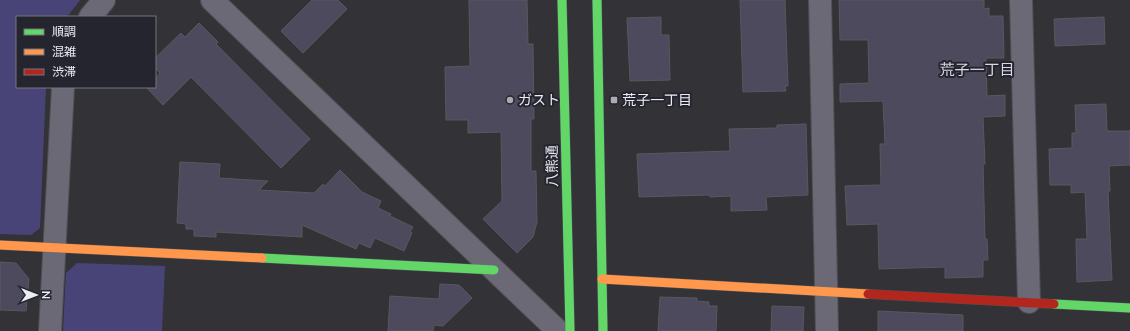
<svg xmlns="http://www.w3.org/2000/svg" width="1130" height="331" font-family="Mulish,'Noto Sans JP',sans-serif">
<rect width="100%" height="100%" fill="#323237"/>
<path fill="#494477" d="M 0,0 L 80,0 L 67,17 L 17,17 L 17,87 L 46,87 L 40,228 L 31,235 L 0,234 Z
M 77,263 L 165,266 L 162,331 L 63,331 L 66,273 Z"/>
<path fill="#4d4a5d" stroke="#58585c" d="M 312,0 L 338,0 L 347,9 L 303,53 L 281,31 Z
M 469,0 L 527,0 L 528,44 L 533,44 L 534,119 L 531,119 L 531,171 L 536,171 L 537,222 L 533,237 L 517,253 L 483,219 L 502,201 L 501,132 L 468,133 L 468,120 L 446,120 L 445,67 L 470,66 Z
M 740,0 L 785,0 L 788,86 L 785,86 L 786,91 L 743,92 Z
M 839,0 L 984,0 L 984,9 L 989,8 L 989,16 L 1003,16 L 1004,58 L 986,58 L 987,96 L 1005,95 L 1005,116 L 983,117 L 985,164 L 983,164 L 985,239 L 987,239 L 988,260 L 983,260 L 983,277 L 945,278 L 945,267 L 879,269 L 878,224 L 847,225 L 845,186 L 881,185 L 880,144 L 885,144 L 883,101 L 840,102 L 840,84 L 869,83 L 868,40 L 840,40 Z
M 661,17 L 661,35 L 669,35 L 670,80 L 630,81 L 627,18 Z
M 1104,17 L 1105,44 L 1055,46 L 1054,19 Z
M 199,23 L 218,42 L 216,44 L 310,139 L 281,168 L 191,77 L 163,105 L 146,87 L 155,87 L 155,79 L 160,73 L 155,68 L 155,58 L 181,33 L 185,37 Z
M 1106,104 L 1107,131 L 1130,131 L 1130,165 L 1109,166 L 1110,191 L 1108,191 L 1112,280 L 1077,282 L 1076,239 L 1087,239 L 1085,192 L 1071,193 L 1071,185 L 1050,185 L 1049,149 L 1072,148 L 1072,133 L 1076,133 L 1075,105 Z
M 806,124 L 808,195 L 766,197 L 767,210 L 731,211 L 731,196 L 710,197 L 709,195 L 639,197 L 637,154 L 730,151 L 729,129 L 777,128 L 777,125 Z
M 180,162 L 220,164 L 219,178 L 268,181 L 259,190 L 314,193 L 323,184 L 325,186 L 340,170 L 362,192 L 381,201 L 378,208 L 391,214 L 390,216 L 413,227 L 410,232 L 412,233 L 404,251 L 375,238 L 370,248 L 359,243 L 356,249 L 302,225 L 302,237 L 216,232 L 216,237 L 194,236 L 194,229 L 186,229 L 186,224 L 177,223 Z
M 0,262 L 16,263 L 29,279 L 26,311 L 0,310 Z
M 440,284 L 459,285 L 472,298 L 443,326 L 434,325 L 433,331 L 388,331 L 390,296 L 439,299 Z
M 660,297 L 697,298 L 697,301 L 709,302 L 709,306 L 717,306 L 716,331 L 658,331 Z
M 772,306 L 804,307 L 803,331 L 771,331 Z
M 878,311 L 963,315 L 963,331 L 878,331 Z"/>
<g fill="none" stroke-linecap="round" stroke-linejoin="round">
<g stroke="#505054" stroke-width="24">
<path id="street" d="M 212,0 L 558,331
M 820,0 L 827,331
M 1021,0 L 1029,302
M 90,17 L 104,0
M 50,331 L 63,87"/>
</g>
<g stroke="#505054" stroke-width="10">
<path id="fast" d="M 562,0 L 570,331
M 597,0 L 603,331
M 262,258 L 494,270
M 1054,304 L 1130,308"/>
</g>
<g stroke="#505054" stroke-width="10">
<path id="slow" d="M 0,245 L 262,258
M 602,279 L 868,294"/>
</g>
<g stroke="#505054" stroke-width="10">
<path id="jam" d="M 868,294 L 1054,304"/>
</g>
<use href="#street" stroke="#6a6975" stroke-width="22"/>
<use href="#fast" stroke="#63d668" stroke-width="9"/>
<use href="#slow" stroke="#ff974d" stroke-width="9"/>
<use href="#jam" stroke="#b3261e" stroke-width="9"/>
</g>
<g fill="#aaaab1" stroke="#252530" stroke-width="1.5">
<circle cx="510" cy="100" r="4"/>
<rect x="610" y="96" width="8" height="8" rx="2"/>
</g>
<g text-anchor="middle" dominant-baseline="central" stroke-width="4" stroke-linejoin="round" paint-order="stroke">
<g font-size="14" fill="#ebebf2" stroke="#252530" text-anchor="start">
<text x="518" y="100">ガスト</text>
<text x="622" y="100">荒子一丁目</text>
</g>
<g font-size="14" fill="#ebebf2" stroke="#252530">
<text transform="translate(552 166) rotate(-91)">八熊通</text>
</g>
<g font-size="15" fill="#d8d8e6" stroke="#252530">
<text x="977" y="69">荒子一丁目</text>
</g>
</g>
<rect x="16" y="16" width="140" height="72" fill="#252530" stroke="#74747e"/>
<rect x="24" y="29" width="20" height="6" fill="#63d668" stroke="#74747e"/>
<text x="52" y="36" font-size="12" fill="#ebebf2">順調</text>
<rect x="24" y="49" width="20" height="6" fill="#ff974d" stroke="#74747e"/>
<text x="52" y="56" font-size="12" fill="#ebebf2">混雑</text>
<rect x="24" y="69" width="20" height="6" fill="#b3261e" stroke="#74747e"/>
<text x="52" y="76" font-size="12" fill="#ebebf2">渋滞</text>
<g transform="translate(36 295) rotate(90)" stroke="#252530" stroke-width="3" paint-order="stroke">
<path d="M0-3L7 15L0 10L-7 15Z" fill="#ebebf2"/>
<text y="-6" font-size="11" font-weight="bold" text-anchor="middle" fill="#ebebf2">N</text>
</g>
</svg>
